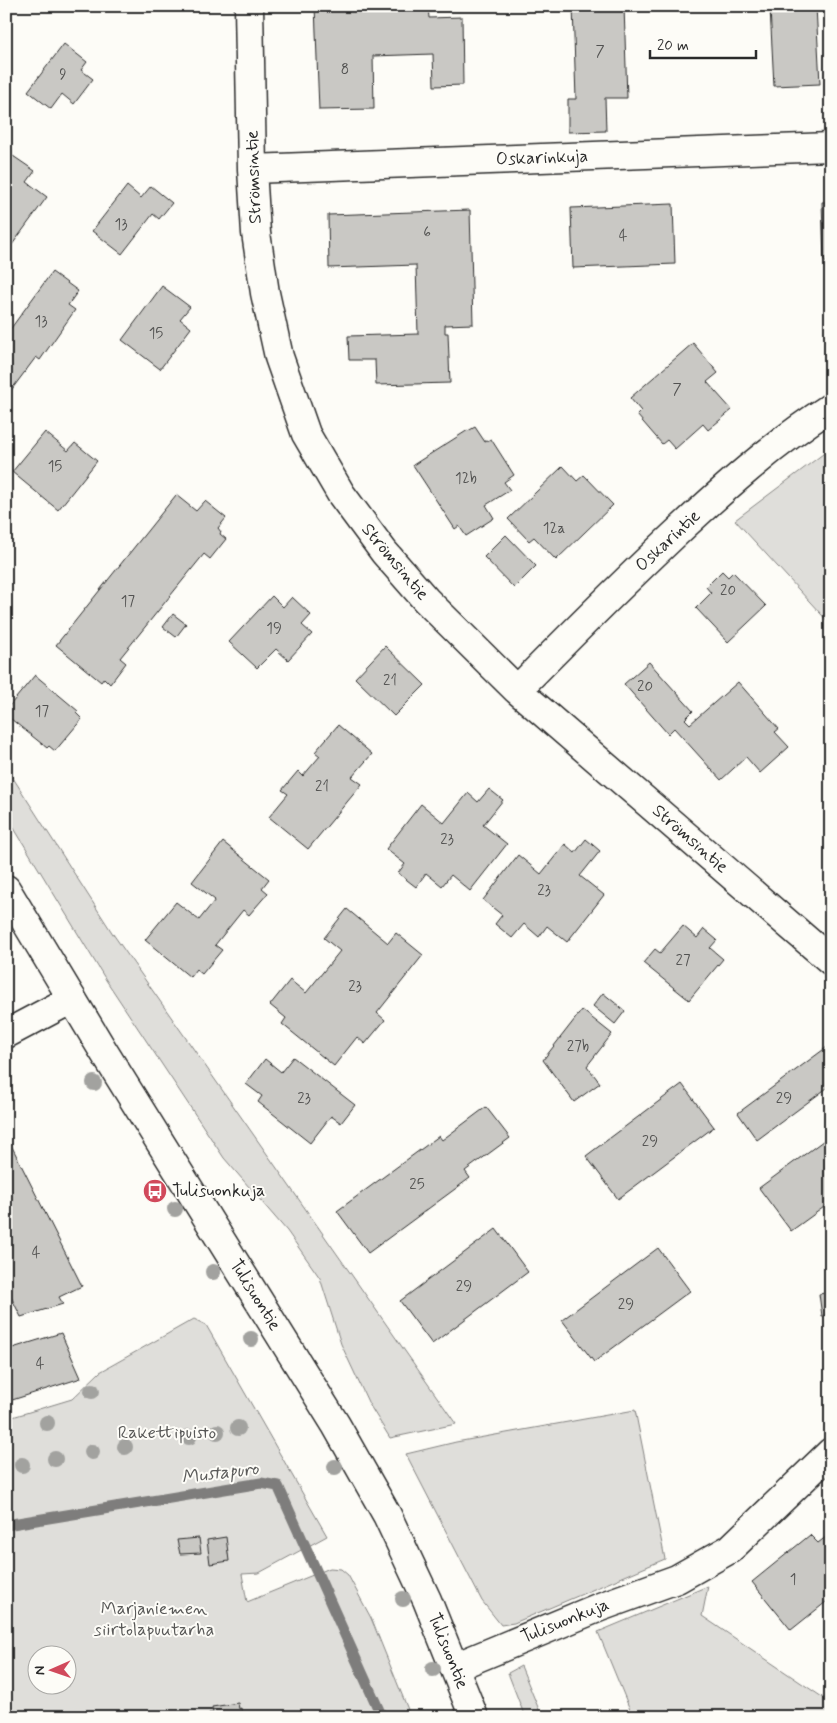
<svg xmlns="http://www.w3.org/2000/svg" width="837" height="1723" font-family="Mynerve,sans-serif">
<rect width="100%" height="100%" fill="#fdfcf7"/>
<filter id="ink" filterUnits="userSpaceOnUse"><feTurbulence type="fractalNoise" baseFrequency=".02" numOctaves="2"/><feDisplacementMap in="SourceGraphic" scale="10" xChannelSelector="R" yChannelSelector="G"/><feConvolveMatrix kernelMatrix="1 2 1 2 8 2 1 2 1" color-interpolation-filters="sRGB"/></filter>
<g filter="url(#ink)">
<path fill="#dfdeda" stroke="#858482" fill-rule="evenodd" d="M 831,448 L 831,625 L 735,520 Z
M 6,767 L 113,934 L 456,1424 L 390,1438 L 369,1404 L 341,1344 L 320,1278 L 287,1231 L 224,1158 L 106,980 L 6,815 Z
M 194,1319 L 206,1325 L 327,1536 L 259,1573 L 242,1574 L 247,1602 L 330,1568 L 341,1569 L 348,1575 L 371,1618 L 411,1717 L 6,1717 L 6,1419 L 72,1399 L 100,1372 ZM 38,1656 L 68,1656 L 68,1686 L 38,1686 Z
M 635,1410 L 665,1559 L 514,1623 L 501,1625 L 482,1601 L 406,1454 L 456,1442 Z
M 708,1586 L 702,1616 L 831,1703 L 831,1717 L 633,1717 L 598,1632 Z
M 521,1666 L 542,1717 L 525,1717 L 508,1673 Z"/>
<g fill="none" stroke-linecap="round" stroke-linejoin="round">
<path stroke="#7e7d7b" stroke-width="11" d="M 6,1525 L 261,1483 L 278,1486 L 382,1717"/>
</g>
<path fill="#c9c8c4" stroke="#2b2b2b" d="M 315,6 L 428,6 L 429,18 L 462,17 L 463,85 L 434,86 L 433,54 L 373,56 L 374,109 L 319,110 Z
M 573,6 L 624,6 L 627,98 L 605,98 L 606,131 L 568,132 L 568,99 L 576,99 Z
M 774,6 L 816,6 L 820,84 L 774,86 L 770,8 Z
M 64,44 L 87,62 L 81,70 L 93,79 L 74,104 L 62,94 L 51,109 L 28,91 Z
M 13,156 L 35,171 L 27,182 L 47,197 L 6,253 L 6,165 Z
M 127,186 L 141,198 L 151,186 L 172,203 L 159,219 L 153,214 L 122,254 L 92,231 Z
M 822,202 L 831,202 L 831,270 L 824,260 Z
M 673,204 L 675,264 L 573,268 L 571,208 Z
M 470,210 L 473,324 L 445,325 L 445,333 L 448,333 L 450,383 L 376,385 L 375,360 L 349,360 L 348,336 L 418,334 L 416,265 L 329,268 L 328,215 Z
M 52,272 L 78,291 L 68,305 L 75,310 L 40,360 L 36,357 L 6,397 L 6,335 Z
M 162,286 L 190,307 L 180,319 L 191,328 L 160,369 L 122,340 Z
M 693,343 L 718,373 L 707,382 L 732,410 L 708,430 L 703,424 L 675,449 L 667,440 L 662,444 L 637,415 L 641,411 L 630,398 Z
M 475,427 L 485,442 L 491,439 L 514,475 L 504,482 L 510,490 L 486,505 L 494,518 L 466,536 L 459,526 L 455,529 L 413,465 L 468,430 L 468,431 Z
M 45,432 L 68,451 L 75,443 L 97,461 L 58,510 L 12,472 Z
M 563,466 L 577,481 L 584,475 L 613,505 L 556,560 L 534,537 L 529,541 L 508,519 Z
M 176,495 L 196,511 L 205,501 L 226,518 L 218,528 L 221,532 L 220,534 L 226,539 L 210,559 L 204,554 L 120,658 L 126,663 L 110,684 L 104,678 L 101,682 L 56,645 Z
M 506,535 L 536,566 L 514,588 L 484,557 Z
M 722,571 L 728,577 L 733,572 L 766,606 L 728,642 L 696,608 L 711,593 L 706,587 Z
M 272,596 L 283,607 L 292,597 L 311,615 L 302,625 L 312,634 L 288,660 L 276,649 L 257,668 L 229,642 Z
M 173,614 L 186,624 L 176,637 L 163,627 Z
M 385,646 L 425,685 L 394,716 L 355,678 Z
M 649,662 L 693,711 L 685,719 L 690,724 L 738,682 L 779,729 L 775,732 L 789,747 L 760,773 L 746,757 L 721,780 L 674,728 L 668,734 L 624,684 Z
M 35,675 L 78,711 L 76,713 L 82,719 L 55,751 L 49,746 L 47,748 L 6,715 L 6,710 Z
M 338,725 L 372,754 L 352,777 L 362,784 L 308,849 L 269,817 L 288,794 L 282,790 L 298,771 L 303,776 L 320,756 L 315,752 Z
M 489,789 L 503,800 L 483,825 L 507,844 L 470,891 L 451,875 L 442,886 L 426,873 L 416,887 L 398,873 L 405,864 L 386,849 L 421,804 L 444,823 L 468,793 L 478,802 Z
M 586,839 L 600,851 L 580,876 L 604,895 L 567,942 L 547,926 L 539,937 L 524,924 L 512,938 L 495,924 L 502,915 L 483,900 L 518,855 L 541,874 L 565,844 L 575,853 Z
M 223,842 L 269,879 L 262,888 L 268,893 L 249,915 L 243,910 L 215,945 L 222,950 L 202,974 L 196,969 L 190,977 L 145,940 L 176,902 L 199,920 L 215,900 L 192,882 Z
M 347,909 L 388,943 L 396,933 L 423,955 L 377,1013 L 385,1020 L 365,1044 L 357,1037 L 334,1066 L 282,1024 L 286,1018 L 270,1005 L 290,980 L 306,993 L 340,951 L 324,938 Z
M 683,926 L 697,938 L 704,929 L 717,940 L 710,948 L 723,959 L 689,1000 L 643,963 L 655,949 L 660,953 Z
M 603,993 L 625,1011 L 615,1024 L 593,1006 Z
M 582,1010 L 612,1034 L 587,1066 L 600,1083 L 574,1102 L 543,1060 Z
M 831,1044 L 831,1085 L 757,1140 L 738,1113 Z
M 293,1057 L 355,1105 L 341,1123 L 331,1116 L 310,1143 L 258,1102 L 262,1096 L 246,1084 L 265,1059 L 281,1072 Z
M 682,1084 L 714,1127 L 618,1199 L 586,1156 Z
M 486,1107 L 510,1138 L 465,1171 L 470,1178 L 368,1253 L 337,1211 L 439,1136 L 442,1140 Z
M 6,1135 L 82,1286 L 59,1297 L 63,1304 L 21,1317 L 6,1287 Z
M 831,1135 L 831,1202 L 791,1231 L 759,1188 Z
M 496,1229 L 528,1272 L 432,1344 L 400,1301 Z
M 658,1248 L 690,1291 L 594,1362 L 562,1320 Z
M 831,1292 L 831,1316 L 831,1315 L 822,1316 L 819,1294 Z
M 61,1333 L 81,1378 L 6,1402 L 6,1350 Z
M 831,1533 L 831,1598 L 791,1630 L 752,1582 L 810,1535 L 818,1543 Z
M 226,1537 L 229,1561 L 210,1564 L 207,1540 Z
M 199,1538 L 201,1553 L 180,1554 L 177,1540 Z
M 238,1703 L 239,1709 L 241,1708 L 242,1717 L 209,1717 L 209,1713 L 213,1713 L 212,1707 Z"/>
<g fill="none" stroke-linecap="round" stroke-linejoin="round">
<g stroke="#2b2b2b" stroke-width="31">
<path id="minor" d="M 249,6 L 252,169 L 256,233 L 265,293 L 279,357 L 306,434 L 341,494 L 384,552 L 426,600 L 517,690 L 831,961
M 252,169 L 831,147
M 517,690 C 568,638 619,587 672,537 C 722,490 773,444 831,407
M 6,1034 L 72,999
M 455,1667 L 600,1607 L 677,1579 L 730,1549 L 831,1452"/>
</g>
<g stroke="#2b2b2b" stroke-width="31">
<path id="major" d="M 6,889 L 104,1052 L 336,1425 L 387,1515 L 427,1600 L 474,1717"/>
</g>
<use href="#minor" stroke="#fdfcf7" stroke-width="28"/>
<use href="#major" stroke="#fdfcf7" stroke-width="28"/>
</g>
<g fill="#a2a29f">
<circle cx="94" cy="1083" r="8"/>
<circle cx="175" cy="1209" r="8"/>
<circle cx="213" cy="1272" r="8"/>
<circle cx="251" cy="1339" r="8"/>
<circle cx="92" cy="1391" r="8"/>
<circle cx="47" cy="1423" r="8"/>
<circle cx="238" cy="1428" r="8"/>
<circle cx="217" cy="1432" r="8"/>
<circle cx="189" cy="1437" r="8"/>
<circle cx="125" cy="1447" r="8"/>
<circle cx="92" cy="1452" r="8"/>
<circle cx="55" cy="1459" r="8"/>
<circle cx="22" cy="1465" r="8"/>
<circle cx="335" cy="1467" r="8"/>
<circle cx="403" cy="1599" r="8"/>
<circle cx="433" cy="1669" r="8"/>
</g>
</g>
<defs>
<g id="bus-disc" transform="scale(1.25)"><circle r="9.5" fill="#d1495b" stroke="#fdfcf7"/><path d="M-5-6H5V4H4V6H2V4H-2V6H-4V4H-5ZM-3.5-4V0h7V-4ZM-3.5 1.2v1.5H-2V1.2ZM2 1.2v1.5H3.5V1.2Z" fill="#fff"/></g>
</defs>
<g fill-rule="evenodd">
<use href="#bus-disc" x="155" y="1191"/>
</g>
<g text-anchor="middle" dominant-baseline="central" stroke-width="4" stroke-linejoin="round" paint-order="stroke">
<g font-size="15" fill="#525251">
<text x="600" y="52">7</text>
<text x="345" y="70">8</text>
<text x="63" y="75">9</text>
<text x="121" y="225">13</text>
<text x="427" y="233">6</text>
<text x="623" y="236">4</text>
<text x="41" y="322">13</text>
<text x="156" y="334">15</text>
<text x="677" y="390">7</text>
<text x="55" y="467">15</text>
<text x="466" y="479">12b</text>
<text x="554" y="529">12a</text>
<text x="728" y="591">20</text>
<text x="128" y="602">17</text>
<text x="274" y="629">19</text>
<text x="390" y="681">21</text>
<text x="645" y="687">20</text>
<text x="42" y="712">17</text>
<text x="322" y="787">21</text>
<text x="447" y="840">23</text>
<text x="544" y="891">23</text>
<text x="683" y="961">27</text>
<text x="355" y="987">23</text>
<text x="578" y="1047">27b</text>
<text x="304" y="1099">23</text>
<text x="784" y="1099">29</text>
<text x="650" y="1142">29</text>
<text x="417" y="1185">25</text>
<text x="36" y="1253">4</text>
<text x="464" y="1287">29</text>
<text x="626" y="1305">29</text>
<text x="40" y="1364">4</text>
<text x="793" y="1580">1</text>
</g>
<g font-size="18" fill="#2b2b2b" stroke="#fdfcf7">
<text transform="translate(542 158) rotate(-2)">Oskarinkuja</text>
<text transform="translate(254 177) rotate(-92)">Strömsintie</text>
<text transform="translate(668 541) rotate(-43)">Oskarintie</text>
<text transform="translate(395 562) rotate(50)">Strömsintie</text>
<text transform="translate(690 839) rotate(41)">Strömsintie</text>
<text transform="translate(255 1295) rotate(58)">Tulisuontie</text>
<text transform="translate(565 1621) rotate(-22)">Tulisuonkuja</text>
<text transform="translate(448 1651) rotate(68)">Tulisuontie</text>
</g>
<g font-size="18" fill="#2b2b2b" stroke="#fdfcf7" text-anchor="start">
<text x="172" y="1191">Tulisuonkuja</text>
</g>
<g font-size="18" fill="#585857" stroke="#fdfcf7">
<text x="167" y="1433">Rakettipuisto</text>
<text x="154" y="1609">Marjaniemen<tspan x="154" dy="21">siirtolapuutarha</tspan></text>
</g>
<g font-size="19" font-style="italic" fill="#5b5b5a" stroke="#fdfcf7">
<text transform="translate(220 1473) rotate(-7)">Mustapuro</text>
</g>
</g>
<rect width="837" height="1723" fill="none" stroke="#fdfcf7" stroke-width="25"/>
<rect x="12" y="12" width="812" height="1698" fill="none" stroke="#2b2b2b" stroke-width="2" filter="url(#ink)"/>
<g transform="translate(52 1670) rotate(268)"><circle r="24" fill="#fdfcf7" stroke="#a9a8a5"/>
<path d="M0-4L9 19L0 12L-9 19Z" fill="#d1495b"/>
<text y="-8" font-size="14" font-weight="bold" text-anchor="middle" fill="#2b2b2b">N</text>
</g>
<path d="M650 50v8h106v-8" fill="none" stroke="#2b2b2b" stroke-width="2.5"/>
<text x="657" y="50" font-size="15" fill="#2b2b2b" stroke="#fdfcf7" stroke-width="4" paint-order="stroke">20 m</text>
</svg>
